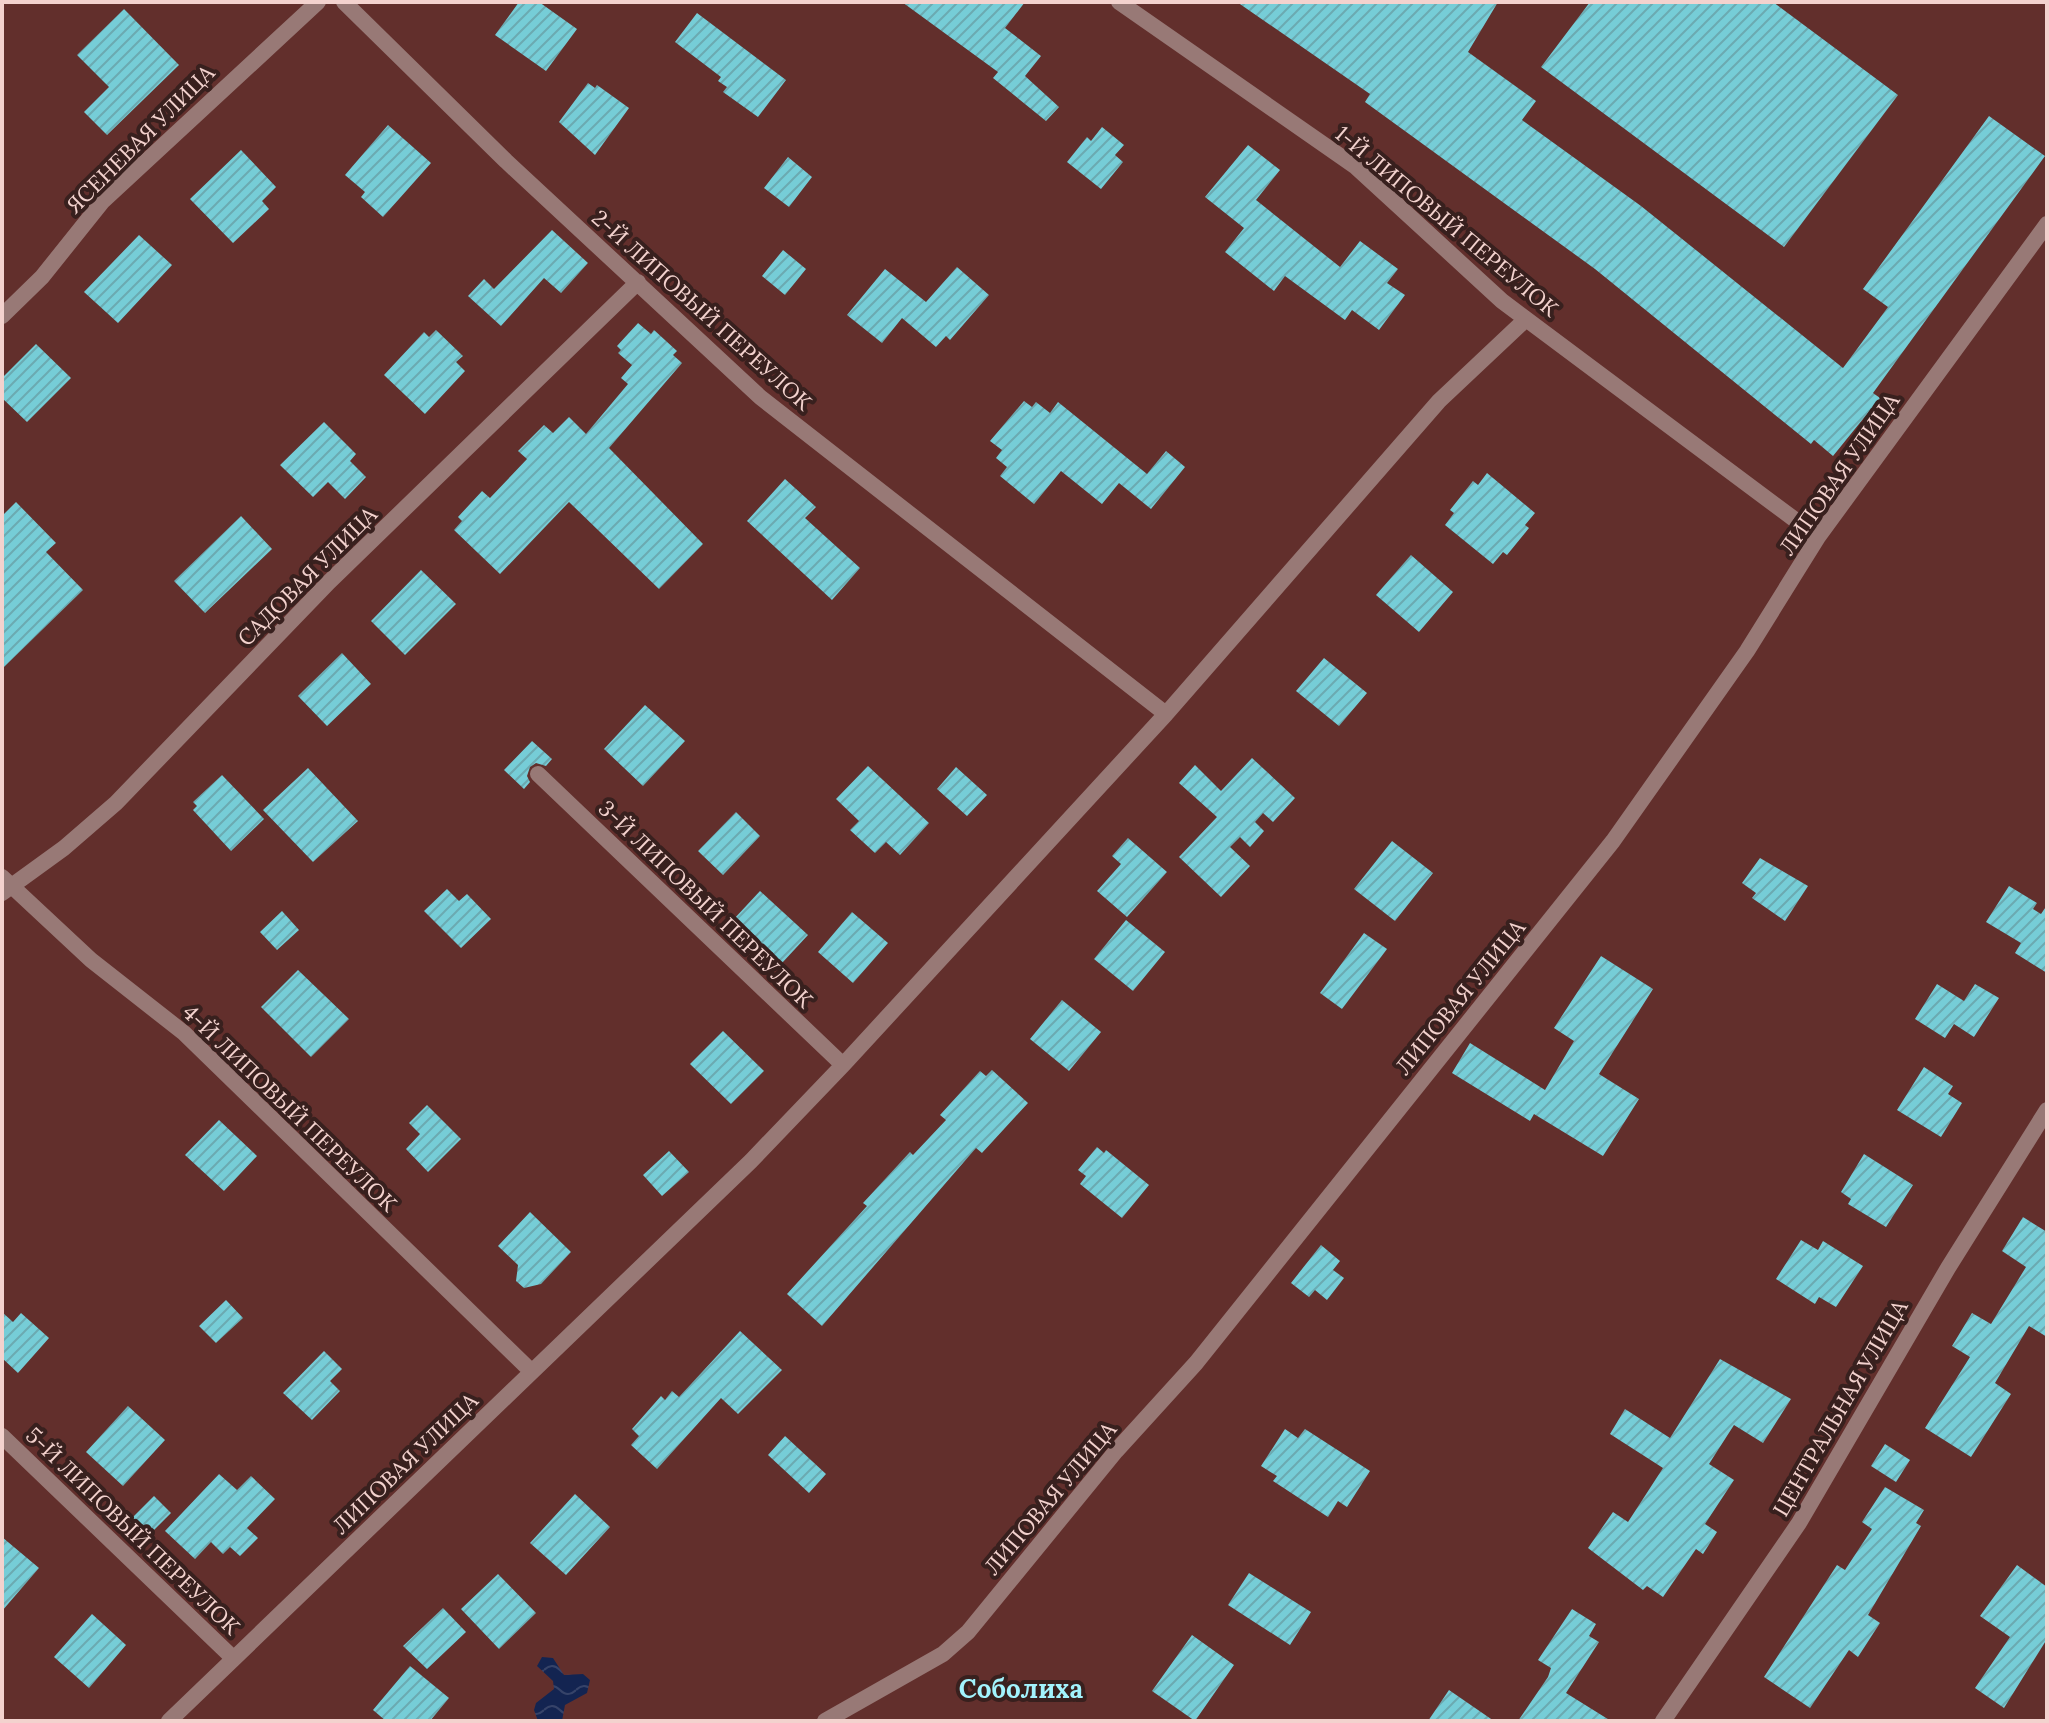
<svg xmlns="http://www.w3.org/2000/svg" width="2049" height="1723" font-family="Lora,serif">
<defs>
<pattern id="water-waves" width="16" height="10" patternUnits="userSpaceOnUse" patternTransform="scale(2)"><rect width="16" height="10" fill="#132451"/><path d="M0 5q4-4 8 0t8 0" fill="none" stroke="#364369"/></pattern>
<pattern id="building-hatch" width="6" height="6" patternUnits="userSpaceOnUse" patternTransform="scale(2)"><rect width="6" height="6" fill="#76cdd7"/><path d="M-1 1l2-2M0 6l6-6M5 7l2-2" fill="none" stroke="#6baab1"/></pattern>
</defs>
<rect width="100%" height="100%" fill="#622f2c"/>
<path fill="url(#water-waves)" d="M 542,1657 L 553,1658 L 564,1675 L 583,1674 L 590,1680 L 587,1693 L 565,1705 L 562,1721 L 538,1721 L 534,1710 L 536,1703 L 554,1689 L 553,1681 L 537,1666 Z"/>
<path fill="url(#building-hatch)" d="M 519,2 L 539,2 L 577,29 L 546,71 L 495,35 Z
M 902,2 L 1025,2 L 1005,28 L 1041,56 L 1025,76 L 1059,107 L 1046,121 L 993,78 L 998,72 Z
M 1237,2 L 1498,2 L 1468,52 L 1536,101 L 1522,120 L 1641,206 L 1843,368 L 1888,307 L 1863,289 L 1989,116 L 2045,156 L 1873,393 L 1880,398 L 1833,456 L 1814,440 L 1811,444 L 1595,269 L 1365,102 L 1370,94 Z
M 1590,2 L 1773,2 L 1898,95 L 1784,247 L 1541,67 Z
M 124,9 L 179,65 L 107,135 L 84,112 L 109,87 L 77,55 Z
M 697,13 L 786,80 L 758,117 L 723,92 L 727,87 L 718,81 L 721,77 L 675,42 Z
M 588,83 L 595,88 L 597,85 L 629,108 L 595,155 L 559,122 Z
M 388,125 L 431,163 L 383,217 L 361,197 L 365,192 L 345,175 Z
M 1102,127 L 1124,145 L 1115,155 L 1123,162 L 1101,189 L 1067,162 L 1087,137 L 1091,141 Z
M 1248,145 L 1280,170 L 1256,200 L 1340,267 L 1360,241 L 1398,269 L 1387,283 L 1405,295 L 1379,330 L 1352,310 L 1345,320 L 1285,276 L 1274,291 L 1225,252 L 1244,228 L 1205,197 Z
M 241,150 L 276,187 L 262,201 L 269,209 L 233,243 L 190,199 Z
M 788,157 L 812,177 L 789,207 L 764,188 Z
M 552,230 L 588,263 L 561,293 L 544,278 L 501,326 L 468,296 L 484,279 L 494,289 Z
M 139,235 L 172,265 L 118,323 L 84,292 Z
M 783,250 L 806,269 L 785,295 L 762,276 Z
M 957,267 L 989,295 L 950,340 L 946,336 L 936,347 L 902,318 L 882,343 L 847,315 L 885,269 L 926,302 Z
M 638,323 L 651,334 L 654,330 L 677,351 L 673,355 L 682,363 L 609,448 L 703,544 L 659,589 L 569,502 L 500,574 L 454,530 L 462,521 L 458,517 L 482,491 L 490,498 L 527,459 L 518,451 L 544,425 L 553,433 L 569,417 L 586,434 L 628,384 L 621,378 L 632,365 L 618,353 L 621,350 L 617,346 Z
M 436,330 L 463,356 L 456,362 L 465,371 L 425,414 L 384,375 L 424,332 L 429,337 Z
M 36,344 L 71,378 L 27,422 L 2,398 L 2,378 Z
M 1024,401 L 1032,407 L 1036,402 L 1050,413 L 1058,402 L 1147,474 L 1166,451 L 1185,467 L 1151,509 L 1119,483 L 1102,504 L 1061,471 L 1034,504 L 1000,476 L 1007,467 L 996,458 L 1002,450 L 990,441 Z
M 324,422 L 356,454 L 350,461 L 366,477 L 345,499 L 328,482 L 313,497 L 280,465 Z
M 1487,473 L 1535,513 L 1525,525 L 1529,528 L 1507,555 L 1503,552 L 1493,564 L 1445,525 L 1454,513 L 1450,510 L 1473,481 L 1478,485 Z
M 785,479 L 816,507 L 805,518 L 860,568 L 832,600 L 747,521 Z
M 16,502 L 56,543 L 46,552 L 83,590 L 2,669 L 2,516 Z
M 241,516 L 272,549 L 205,613 L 174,581 Z
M 1411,555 L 1453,592 L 1419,632 L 1376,595 Z
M 421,570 L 456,604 L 405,655 L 371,621 Z
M 342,653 L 371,684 L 327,726 L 298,696 Z
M 1324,658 L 1367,693 L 1339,726 L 1296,691 Z
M 645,705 L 685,741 L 643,786 L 604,749 Z
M 532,741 L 552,759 L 546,766 L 536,763 L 530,767 L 527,776 L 530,782 L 524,789 L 504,770 Z
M 1252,758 L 1295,798 L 1273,822 L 1263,813 L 1255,822 L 1264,831 L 1250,847 L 1240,837 L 1230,847 L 1250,866 L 1221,897 L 1179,857 L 1217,817 L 1179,783 L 1195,765 L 1221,791 Z
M 868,766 L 929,823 L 900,855 L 886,842 L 875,853 L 850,830 L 859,821 L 836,799 Z
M 956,767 L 987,795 L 967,816 L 937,789 Z
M 308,768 L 358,821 L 313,862 L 263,810 Z
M 222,775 L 264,819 L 231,851 L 193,810 L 197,806 L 193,802 Z
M 736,812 L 760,836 L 723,875 L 698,851 Z
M 1128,838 L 1167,872 L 1127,917 L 1097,891 L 1121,864 L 1112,856 Z
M 1392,841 L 1433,873 L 1395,921 L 1354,889 Z
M 1760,858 L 1808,886 L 1785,921 L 1752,898 L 1756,893 L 1742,883 Z
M 2009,886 L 2037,903 L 2033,909 L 2041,914 L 2047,905 L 2047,973 L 2015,953 L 2021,943 L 1986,922 Z
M 447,889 L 459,901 L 467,894 L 491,919 L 461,948 L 424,911 Z
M 760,891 L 808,935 L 782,963 L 733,920 Z
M 282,911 L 299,930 L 277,950 L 260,932 Z
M 852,912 L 888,943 L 853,983 L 818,952 Z
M 1126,920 L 1165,952 L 1133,991 L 1094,959 Z
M 1364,933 L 1387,949 L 1342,1009 L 1320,993 Z
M 1601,956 L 1653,989 L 1599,1074 L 1639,1099 L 1603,1156 L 1534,1114 L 1530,1121 L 1452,1073 L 1470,1043 L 1545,1090 L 1574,1041 L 1554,1028 Z
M 298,970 L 349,1019 L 311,1057 L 261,1007 Z
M 1937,984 L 1964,1001 L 1975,984 L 1999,998 L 1974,1037 L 1954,1024 L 1945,1038 L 1915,1019 Z
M 1062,1000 L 1101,1032 L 1069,1071 L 1030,1039 Z
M 723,1031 L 764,1071 L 731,1104 L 690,1064 Z
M 1924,1067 L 1953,1086 L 1948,1094 L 1962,1103 L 1941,1137 L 1897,1110 Z
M 992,1070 L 1028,1103 L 982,1153 L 976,1148 L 822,1326 L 787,1294 L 867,1206 L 863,1203 L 910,1152 L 913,1155 L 946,1120 L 940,1115 L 980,1071 L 986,1076 Z
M 427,1105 L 461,1139 L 428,1172 L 406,1149 L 420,1134 L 409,1123 Z
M 219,1120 L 257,1156 L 224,1191 L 185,1155 Z
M 1097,1147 L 1104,1153 L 1106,1150 L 1149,1185 L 1122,1218 L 1080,1184 L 1086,1176 L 1078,1170 Z
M 669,1151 L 689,1172 L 662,1196 L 643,1175 Z
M 1864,1154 L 1913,1185 L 1886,1227 L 1848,1204 L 1851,1199 L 1841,1192 Z
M 530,1212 L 571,1252 L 541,1284 L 524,1288 L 516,1281 L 518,1265 L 498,1246 Z
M 2023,1217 L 2047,1232 L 2047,1337 L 2029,1326 L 1995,1383 L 2011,1394 L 1971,1457 L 1925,1428 L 1970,1357 L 1952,1346 L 1972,1313 L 1991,1324 L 2026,1267 L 2002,1251 Z
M 1801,1240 L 1818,1250 L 1823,1241 L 1863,1266 L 1836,1307 L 1819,1297 L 1815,1304 L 1776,1279 Z
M 1321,1245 L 1340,1261 L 1333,1270 L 1344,1278 L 1327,1300 L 1315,1290 L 1309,1297 L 1291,1283 Z
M 226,1300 L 243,1318 L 216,1343 L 199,1326 Z
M 2,1312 L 13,1322 L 21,1313 L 49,1338 L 18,1373 L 2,1358 Z
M 740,1331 L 782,1370 L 738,1414 L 721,1398 L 657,1469 L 631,1445 L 639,1436 L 632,1429 L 661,1396 L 665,1400 L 672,1391 L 679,1397 Z
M 324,1351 L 342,1369 L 330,1381 L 340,1391 L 312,1420 L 283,1393 Z
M 1720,1359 L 1791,1399 L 1763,1443 L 1734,1425 L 1709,1464 L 1734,1480 L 1705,1524 L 1717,1532 L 1703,1554 L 1696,1549 L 1663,1597 L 1647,1586 L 1643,1590 L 1588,1548 L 1613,1512 L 1628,1522 L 1663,1468 L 1610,1434 L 1625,1409 L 1670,1438 Z
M 128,1406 L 165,1440 L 123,1486 L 86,1452 Z
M 1285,1429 L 1298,1438 L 1305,1429 L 1370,1471 L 1347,1507 L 1338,1501 L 1328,1517 L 1273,1481 L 1277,1476 L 1261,1466 Z
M 785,1436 L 826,1474 L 809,1493 L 768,1455 Z
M 1885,1444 L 1910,1460 L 1896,1482 L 1871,1466 Z
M 219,1474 L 237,1490 L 251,1476 L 275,1499 L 247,1528 L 258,1538 L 240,1556 L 230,1547 L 223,1554 L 211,1542 L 195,1559 L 165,1531 Z
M 1885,1487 L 1924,1510 L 1916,1523 L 1921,1526 L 1868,1615 L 1880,1623 L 1858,1657 L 1849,1650 L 1810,1708 L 1764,1677 L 1837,1565 L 1845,1570 L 1872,1529 L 1862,1522 Z
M 575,1494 L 610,1527 L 566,1575 L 530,1543 Z
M 154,1496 L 171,1513 L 140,1544 L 123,1527 Z
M 2,1537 L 39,1568 L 2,1611 Z
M 2017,1565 L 2047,1587 L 2047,1639 L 2004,1708 L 1975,1688 L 2010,1637 L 1980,1616 Z
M 1249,1573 L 1311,1612 L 1290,1645 L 1228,1605 Z
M 498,1574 L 536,1613 L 499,1649 L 461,1609 Z
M 443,1608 L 466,1632 L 427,1669 L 403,1646 Z
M 1572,1609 L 1596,1624 L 1589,1636 L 1599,1642 L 1566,1693 L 1611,1721 L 1518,1721 L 1548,1677 L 1551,1668 L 1538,1660 Z
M 92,1614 L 126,1645 L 89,1688 L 54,1657 Z
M 1192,1635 L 1234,1665 L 1195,1721 L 1152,1691 Z
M 410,1666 L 449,1698 L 430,1721 L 386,1721 L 373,1710 Z
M 1449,1690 L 1494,1721 L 1428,1721 Z"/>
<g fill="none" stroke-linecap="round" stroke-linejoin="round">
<path stroke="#987976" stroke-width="16" d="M 344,2 L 506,161 L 760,397 L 1166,714
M 1119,2 L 1356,167 L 1502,301 L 1818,537
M 2,316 L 42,277 L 102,202 L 318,2
M 538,774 L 843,1065
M 2,877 L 91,960 L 184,1033 L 531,1371
M 2,893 L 64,848 L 116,803 L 329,582 L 638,282
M 2,1436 L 233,1658
M 169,1721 L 751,1161 L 843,1065 L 1166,714 L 1439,401 L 1526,319
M 825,1721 L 943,1654 L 968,1632 L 1116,1451 L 1196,1363 L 1613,841 L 1747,651 L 1818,537 L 2047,224
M 1663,1721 L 1799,1523 L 1948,1268 L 2047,1110"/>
</g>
<g text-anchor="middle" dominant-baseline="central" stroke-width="8" stroke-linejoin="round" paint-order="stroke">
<g font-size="22" fill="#f3d2ce" stroke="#38201e">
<text transform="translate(140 139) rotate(-45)">ЯСЕНЕВАЯ УЛИЦА</text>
<text transform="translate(1447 221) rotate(40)">1-Й ЛИПОВЫЙ ПЕРЕУЛОК</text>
<text transform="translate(702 310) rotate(42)">2-Й ЛИПОВЫЙ ПЕРЕУЛОК</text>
<text transform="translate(1839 474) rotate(-55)">ЛИПОВАЯ УЛИЦА</text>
<text transform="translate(307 576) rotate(-45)">САДОВАЯ УЛИЦА</text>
<text transform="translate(706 904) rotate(44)">3-Й ЛИПОВЫЙ ПЕРЕУЛОК</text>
<text transform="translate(1460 997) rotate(-51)">ЛИПОВАЯ УЛИЦА</text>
<text transform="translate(290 1108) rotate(44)">4-Й ЛИПОВЫЙ ПЕРЕУЛОК</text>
<text transform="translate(1840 1408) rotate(-60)">ЦЕНТРАЛЬНАЯ УЛИЦА</text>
<text transform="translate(405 1463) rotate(-44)">ЛИПОВАЯ УЛИЦА</text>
<text transform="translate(1050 1498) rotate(-50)">ЛИПОВАЯ УЛИЦА</text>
<text transform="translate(133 1531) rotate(44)">5-Й ЛИПОВЫЙ ПЕРЕУЛОК</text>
</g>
<g font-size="26" font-weight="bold" fill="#a2f3fd" stroke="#38201e">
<text x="1021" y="1688">Соболиха</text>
</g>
</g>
<rect width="2049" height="1723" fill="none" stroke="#f3d2ce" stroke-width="8"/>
</svg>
